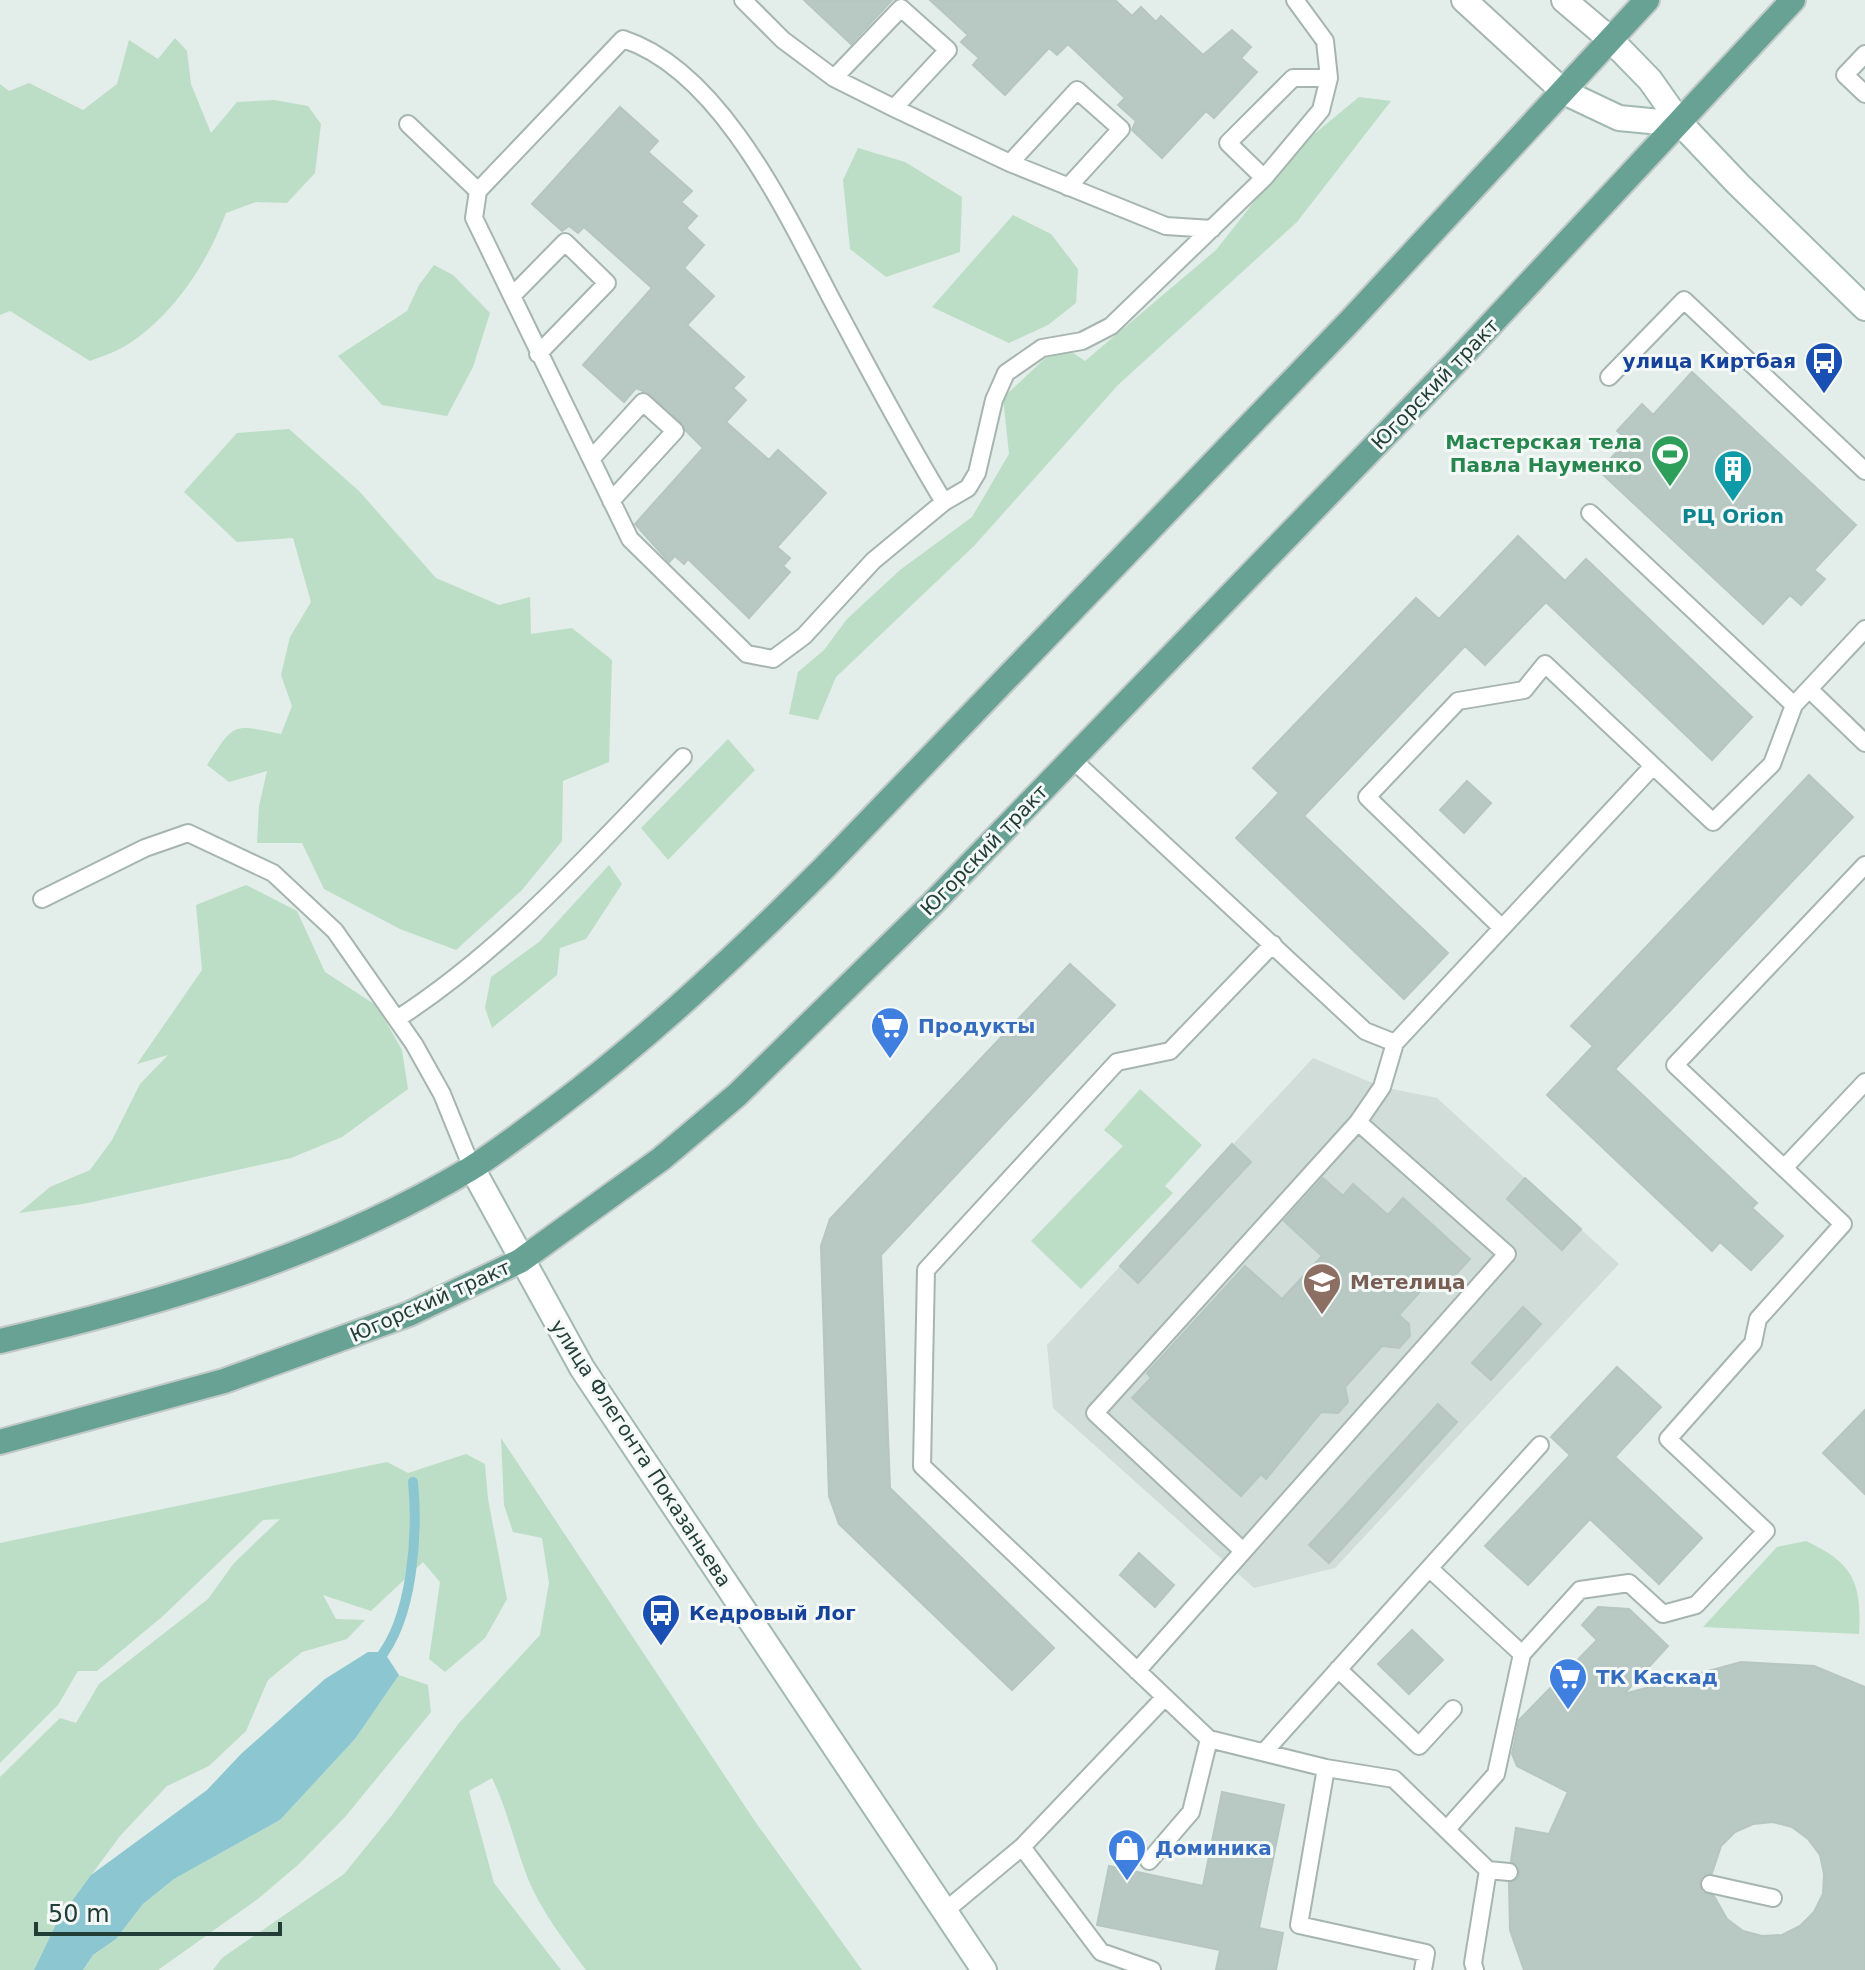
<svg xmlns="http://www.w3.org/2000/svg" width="1865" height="1970" font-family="'DejaVu Sans',sans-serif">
<rect width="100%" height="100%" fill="#e3ede9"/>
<path fill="#d1ddd8" d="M 1313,1058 L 1382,1087 L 1437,1098 L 1619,1264 L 1335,1568 L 1254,1588 L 1053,1408 L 1047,1345 Z"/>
<path fill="#bcdec6" d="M 175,38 L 187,51 L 191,84 L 211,133 L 237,102 L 274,100 L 308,106 L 321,124 L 315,173 L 287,203 L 256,202 L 226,213 C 207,263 175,313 130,343 C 118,351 103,356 90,361 L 10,311 L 0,315 L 0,84 L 9,91 L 29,83 L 83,110 L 117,84 L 129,40 L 158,59 Z
M 1359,97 L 1391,101 L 1297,222 L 1118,385 L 974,546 L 836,677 L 818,720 L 789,714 L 798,672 L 824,650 L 847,619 L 900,570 L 972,517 L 1009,454 L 1003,398 L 1060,344 L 1085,361 L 1216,250 L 1295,150 Z
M 858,148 L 905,162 L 962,197 L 960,252 L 886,277 L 850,249 L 843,180 Z
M 1013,215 L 1051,234 L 1078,269 L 1076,303 L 1048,325 L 1009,343 L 932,307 Z
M 434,265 L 453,275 L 490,313 L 473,367 L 447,416 L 382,405 L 338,356 L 407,311 L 419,285 Z
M 289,429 L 359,491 L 436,578 L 499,605 L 530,597 L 531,634 L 572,628 L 612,660 L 609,762 L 563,781 L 562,841 L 522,890 L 456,950 L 400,929 L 324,889 L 302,843 L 257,843 L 259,806 L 267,771 L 229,782 L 207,765 C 235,722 232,724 281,734 L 292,706 L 281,675 L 290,637 L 311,602 L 293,538 L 237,542 L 184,492 L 237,433 Z
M 728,739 L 755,770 L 668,860 L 641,828 Z
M 609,865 L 622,884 L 586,939 L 560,948 L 557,975 L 492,1028 L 485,1008 L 491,977 L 539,942 Z
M 246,885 L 297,911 L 325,972 L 377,1006 L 402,1050 L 408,1089 L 342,1137 L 291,1158 L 83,1204 L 19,1213 L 50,1187 L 90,1170 L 112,1140 L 140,1084 L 168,1055 L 137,1064 L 202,970 L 196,905 Z
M 1140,1089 L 1202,1145 L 1165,1186 L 1173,1193 L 1081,1289 L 1031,1241 L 1123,1146 L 1104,1130 Z
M 501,1438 L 754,1820 L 862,1970 L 586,1970 C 565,1942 542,1912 528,1879 C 515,1846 508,1811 492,1778 L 469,1791 L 494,1883 L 561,1970 L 213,1970 L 222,1958 L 344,1874 L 392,1815 L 459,1723 L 540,1635 L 549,1583 L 542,1538 L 513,1532 L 504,1505 Z
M 466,1454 L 485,1464 L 488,1499 L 507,1599 L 485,1638 L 445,1672 L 429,1659 L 440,1582 L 423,1562 L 371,1611 L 323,1595 L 336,1619 L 365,1620 L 347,1639 L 302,1652 L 268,1680 L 246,1731 L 209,1766 L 167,1786 L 120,1836 L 58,1920 L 34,1970 L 0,1970 L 0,1777 L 60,1718 L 76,1723 L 99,1684 L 208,1599 L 234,1563 L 280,1519 L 263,1520 L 163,1616 L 97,1671 L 78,1671 L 58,1705 L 0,1763 L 0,1543 L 387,1462 L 408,1473 Z
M 1806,1541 C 1853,1563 1862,1582 1859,1634 L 1703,1627 L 1777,1547 Z
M 399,1675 L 428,1685 L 431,1712 L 345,1817 L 299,1864 L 259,1898 L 158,1970 L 83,1970 L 93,1955 L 116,1939 L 143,1904 L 174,1879 L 280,1820 L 355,1739 Z"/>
<path fill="#8cc6d1" d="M 368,1652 L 384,1652 L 399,1675 L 355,1739 L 280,1820 L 174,1879 L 143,1904 L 116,1939 L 93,1955 L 83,1970 L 34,1970 L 58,1920 L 91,1875 L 207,1790 L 241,1754 L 325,1679 Z"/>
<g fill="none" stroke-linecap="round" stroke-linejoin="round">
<path stroke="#8cc6d1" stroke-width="10" d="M 378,1660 C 413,1619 418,1534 413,1482"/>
</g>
<path fill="#b8c8c2" stroke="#b6c6c0" stroke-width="2" fill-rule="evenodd" d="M 804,0 L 892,0 L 851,44 Z
M 930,0 L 1115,0 L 1132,16 L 1141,7 L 1156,22 L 1161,16 L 1203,55 L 1232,30 L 1251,47 L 1241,58 L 1257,72 L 1214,118 L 1206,111 L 1162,158 L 1132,130 L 1136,121 L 1118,105 L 1125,98 L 1068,44 L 1057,55 L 1049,48 L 1005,95 L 973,65 L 979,58 L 961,42 L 968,35 Z
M 620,107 L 658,141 L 648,152 L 692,191 L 681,202 L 697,216 L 686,228 L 704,245 L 684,268 L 714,296 L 687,325 L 744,377 L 733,388 L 746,400 L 726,422 L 769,460 L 778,450 L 826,493 L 777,547 L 790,558 L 783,566 L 790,572 L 749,618 L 688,559 L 684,564 L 675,556 L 669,562 L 635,524 L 703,448 L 650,394 L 636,388 L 624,402 L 583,365 L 652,288 L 584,227 L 578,233 L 569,226 L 562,231 L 532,204 Z
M 1692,372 L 1856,525 L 1814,570 L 1825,579 L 1801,605 L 1790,595 L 1763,624 L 1599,471 L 1628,440 L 1617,431 L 1642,404 L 1653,415 Z
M 1518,536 L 1565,581 L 1586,559 L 1752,717 L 1712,760 L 1546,602 L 1485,665 L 1465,646 L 1304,816 L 1448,953 L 1404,999 L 1236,838 L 1279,793 L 1253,768 L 1416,598 L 1439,619 Z
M 1809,775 L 1853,817 L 1615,1069 L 1757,1203 L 1752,1208 L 1783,1236 L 1751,1270 L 1720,1242 L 1712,1251 L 1547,1095 L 1593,1046 L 1571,1026 Z
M 1467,781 L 1491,803 L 1464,833 L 1440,810 Z
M 1070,964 L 1115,1005 L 881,1255 L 890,1488 L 1054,1648 L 1012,1690 L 839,1524 L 829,1496 L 821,1246 L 830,1219 Z
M 1232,1144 L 1251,1162 L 1138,1283 L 1120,1266 Z
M 1323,1178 L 1343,1196 L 1353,1184 L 1388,1215 L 1403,1198 L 1470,1259 L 1445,1286 L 1434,1276 L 1399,1315 L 1409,1324 L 1410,1336 L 1399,1348 L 1382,1346 L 1345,1387 L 1348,1402 L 1338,1413 L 1321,1412 L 1266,1479 L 1261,1474 L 1241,1496 L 1132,1398 L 1151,1378 L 1147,1373 L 1245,1266 L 1282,1299 L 1322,1256 L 1284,1221 Z
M 1525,1178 L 1581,1229 L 1562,1250 L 1507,1199 Z
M 1523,1307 L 1541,1324 L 1491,1380 L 1472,1363 Z
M 1617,1367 L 1661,1407 L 1615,1457 L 1702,1538 L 1659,1584 L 1590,1519 L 1528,1585 L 1485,1546 L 1570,1455 L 1551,1437 Z
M 1438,1404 L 1457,1422 L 1329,1563 L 1309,1545 Z
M 1865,1410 L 1865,1494 L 1823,1453 Z
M 1139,1553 L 1174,1585 L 1155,1607 L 1120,1575 Z
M 1598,1607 L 1629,1609 L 1668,1646 L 1624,1694 L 1741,1662 L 1814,1666 L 1865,1687 L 1865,1970 L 1524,1970 L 1510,1930 L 1509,1883 L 1517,1879 L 1520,1872 L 1511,1861 L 1516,1828 L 1549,1834 L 1568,1792 L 1517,1766 L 1512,1754 L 1519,1720 L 1597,1640 L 1582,1625 ZM 1773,1822 L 1792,1827 L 1808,1839 L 1820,1855 L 1824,1874 L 1823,1894 L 1814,1912 L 1800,1926 L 1782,1935 L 1762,1936 L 1743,1931 L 1727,1919 L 1714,1896 L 1702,1892 L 1699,1882 L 1702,1876 L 1712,1873 L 1721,1846 L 1735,1832 L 1753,1824 Z
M 1412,1630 L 1443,1660 L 1409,1694 L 1378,1664 Z
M 1222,1792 L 1284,1805 L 1259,1928 L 1283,1933 L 1276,1970 L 1216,1970 L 1220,1950 L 1097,1925 L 1109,1866 L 1203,1886 Z"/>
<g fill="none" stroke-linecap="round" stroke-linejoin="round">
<g stroke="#a6b5b0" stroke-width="20">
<path id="service" d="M 743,0 L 783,40 L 834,78 L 894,108 L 1010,163 L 1166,226 L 1212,229
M 1865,54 L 1845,75 L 1865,94
M 834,78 L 901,8 L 948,50 L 894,108
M 408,124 L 478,191
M 1010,163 L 1077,90 L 1121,129 L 1068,187
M 1264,178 L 1228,143 L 1293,78 L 1329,78
M 512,296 L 565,242 L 607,283 L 538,354
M 1609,377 L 1684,300 L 1865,471
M 591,459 L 643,402 L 675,431 L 611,501
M 944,502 C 905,438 870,371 834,304 C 788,217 722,71 623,39 L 478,191 L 474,218 L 630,539 L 747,654 L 773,659 L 804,636 L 873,561 L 944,502 L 968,488 L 977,473 L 994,400 L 1006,373 L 1042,348 L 1082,341 L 1111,326 L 1264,178 L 1321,110 L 1329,78 L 1325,41 L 1295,0
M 1590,513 L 1794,705
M 1809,689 L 1865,743
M 1073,760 L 1365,1031 L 1395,1043
M 42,899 L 145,848 L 188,833 L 273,873 L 335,931 L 414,1044 L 442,1094 L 472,1168
M 1502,928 L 1367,797 L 1458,701 L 1524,690 L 1545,664 L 1713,822 L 1772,764 L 1794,705 L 1865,629
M 1273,944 L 1170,1051 L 1117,1062 L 926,1270 L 922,1466 L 1209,1739 L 1326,1768 L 1394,1779 L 1488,1870 L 1473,1963 L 1475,1970
M 397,1019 C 507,948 592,850 683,757
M 1784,1168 L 1675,1065 L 1865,865
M 1243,1551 L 1095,1413 L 1358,1122 L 1382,1087 L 1395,1043 L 1653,766
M 1430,1569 L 1522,1654
M 1338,1669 L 1419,1746 L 1453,1709
M 1137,1671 L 1507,1254 L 1358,1122
M 1264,1752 L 1540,1445
M 1326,1768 L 1299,1925 L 1426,1953 L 1423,1970
M 1447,1829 L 1496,1774 L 1522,1654 L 1580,1590 L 1629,1583 L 1663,1614 L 1696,1605 L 1766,1531 L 1668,1439 L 1753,1343 L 1758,1319 L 1843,1224 L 1784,1168 L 1865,1082
M 1022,1847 L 1101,1952 L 1152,1970
M 1149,1861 L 1191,1812 L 1209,1739
M 1488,1870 L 1509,1872
M 1710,1884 L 1773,1898
M 945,1911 L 1022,1847 L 1165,1697"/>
</g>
<g stroke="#a6b5b0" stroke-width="28">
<path id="minor" d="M 1464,0 L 1564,92
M 1564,0 L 1611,40"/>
</g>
<g stroke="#a1b9b1" stroke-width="28">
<path id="secondary" d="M 1611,40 L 1650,80 L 1681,124 L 1738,184 L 1865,308
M 1564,92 L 1619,118 L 1681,124
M 472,1168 L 582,1368 L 984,1970"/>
</g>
<g stroke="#c1c9c7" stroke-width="28">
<path id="primary" d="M 0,1341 C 163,1303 326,1255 470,1169 C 499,1151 527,1129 554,1109 C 651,1036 739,953 825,867 L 1351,320 L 1647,0
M 0,1442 L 224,1381 L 409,1314 L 520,1261 L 661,1159 L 737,1095 L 933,903 L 1454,364 L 1793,0"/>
</g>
<use href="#service" stroke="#fff" stroke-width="16"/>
<use href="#minor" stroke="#fff" stroke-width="24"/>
<use href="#secondary" stroke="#fff" stroke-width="24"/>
<use href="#primary" stroke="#68a294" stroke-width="24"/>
</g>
<defs>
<g id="bus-pin" transform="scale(2)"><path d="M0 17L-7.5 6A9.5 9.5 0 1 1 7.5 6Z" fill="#1a4fb4" stroke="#f4f9f7"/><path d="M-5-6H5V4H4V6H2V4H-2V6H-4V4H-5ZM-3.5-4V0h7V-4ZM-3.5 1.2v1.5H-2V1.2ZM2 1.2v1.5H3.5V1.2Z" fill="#fff"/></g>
<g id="stadium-pin" transform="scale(2)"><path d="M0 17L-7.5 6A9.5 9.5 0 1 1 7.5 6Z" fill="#2e9e5b" stroke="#f4f9f7"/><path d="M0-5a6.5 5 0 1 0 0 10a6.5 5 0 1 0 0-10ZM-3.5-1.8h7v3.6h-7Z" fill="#fff"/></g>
<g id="building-pin" transform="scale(2)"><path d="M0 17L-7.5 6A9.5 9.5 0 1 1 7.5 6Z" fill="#0f9aa8" stroke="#f4f9f7"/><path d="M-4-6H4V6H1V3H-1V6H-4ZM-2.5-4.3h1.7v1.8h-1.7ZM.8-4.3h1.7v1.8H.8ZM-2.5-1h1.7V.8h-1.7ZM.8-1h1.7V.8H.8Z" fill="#fff"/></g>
<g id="supermarket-pin" transform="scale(2)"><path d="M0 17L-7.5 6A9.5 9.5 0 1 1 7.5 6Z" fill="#3f7fe0" stroke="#f4f9f7"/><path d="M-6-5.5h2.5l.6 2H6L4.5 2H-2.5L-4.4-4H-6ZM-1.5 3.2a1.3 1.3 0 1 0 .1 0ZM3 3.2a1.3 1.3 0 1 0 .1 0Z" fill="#fff"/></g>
<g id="school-pin" transform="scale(2)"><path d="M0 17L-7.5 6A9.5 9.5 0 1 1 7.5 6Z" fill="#8d6e63" stroke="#f4f9f7"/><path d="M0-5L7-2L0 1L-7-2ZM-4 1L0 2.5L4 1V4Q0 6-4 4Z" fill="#fff"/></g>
<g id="shop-pin" transform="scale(2)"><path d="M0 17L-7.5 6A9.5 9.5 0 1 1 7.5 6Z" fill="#3f7fe0" stroke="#f4f9f7"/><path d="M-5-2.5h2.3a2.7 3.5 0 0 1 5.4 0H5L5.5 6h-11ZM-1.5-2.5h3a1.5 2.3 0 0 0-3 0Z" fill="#fff"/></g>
</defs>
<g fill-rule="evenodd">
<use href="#bus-pin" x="1824" y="361"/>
<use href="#stadium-pin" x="1670" y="454"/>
<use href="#building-pin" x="1733" y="469"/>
<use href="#supermarket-pin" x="890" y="1026"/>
<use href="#school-pin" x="1322" y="1282"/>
<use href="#bus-pin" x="661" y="1613"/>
<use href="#supermarket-pin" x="1568" y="1677"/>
<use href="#shop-pin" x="1127" y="1848"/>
</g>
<g text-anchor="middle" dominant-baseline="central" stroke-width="6" stroke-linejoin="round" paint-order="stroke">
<g font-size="20" font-weight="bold" fill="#164399" stroke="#f4f9f7" text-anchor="end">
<text x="1796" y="361">улица Киртбая</text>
<text x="689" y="1613" text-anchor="start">Кедровый Лог</text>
</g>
<g font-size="20" fill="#233e37" stroke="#f4f9f7">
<text transform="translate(1435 384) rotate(-46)">Югорский тракт</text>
<text transform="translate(984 850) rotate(-46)">Югорский тракт</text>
<text transform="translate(430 1301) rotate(-24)">Югорский тракт</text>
<text transform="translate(641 1453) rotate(57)">улица Флегонта Показаньева</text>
</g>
<g font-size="20" font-weight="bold" fill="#27864d" stroke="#f4f9f7" text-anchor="end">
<text x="1642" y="442">Мастерская тела<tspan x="1642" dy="23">Павла Науменко</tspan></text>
</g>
<g font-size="20" font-weight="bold" fill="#0d838f" stroke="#f4f9f7">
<text x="1733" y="516">РЦ Orion</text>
</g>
<g font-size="20" font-weight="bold" fill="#366cbe" stroke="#f4f9f7" text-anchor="start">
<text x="918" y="1026">Продукты</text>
<text x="1596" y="1677">ТК Каскад</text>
<text x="1155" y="1848">Доминика</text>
</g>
<g font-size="20" font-weight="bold" fill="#785e54" stroke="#f4f9f7" text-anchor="start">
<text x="1350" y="1282">Метелица</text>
</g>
</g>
<path d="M36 1922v12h244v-12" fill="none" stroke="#233e37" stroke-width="4"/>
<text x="48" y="1922" font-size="24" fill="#233e37" stroke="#f4f9f7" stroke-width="6" paint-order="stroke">50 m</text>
</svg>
